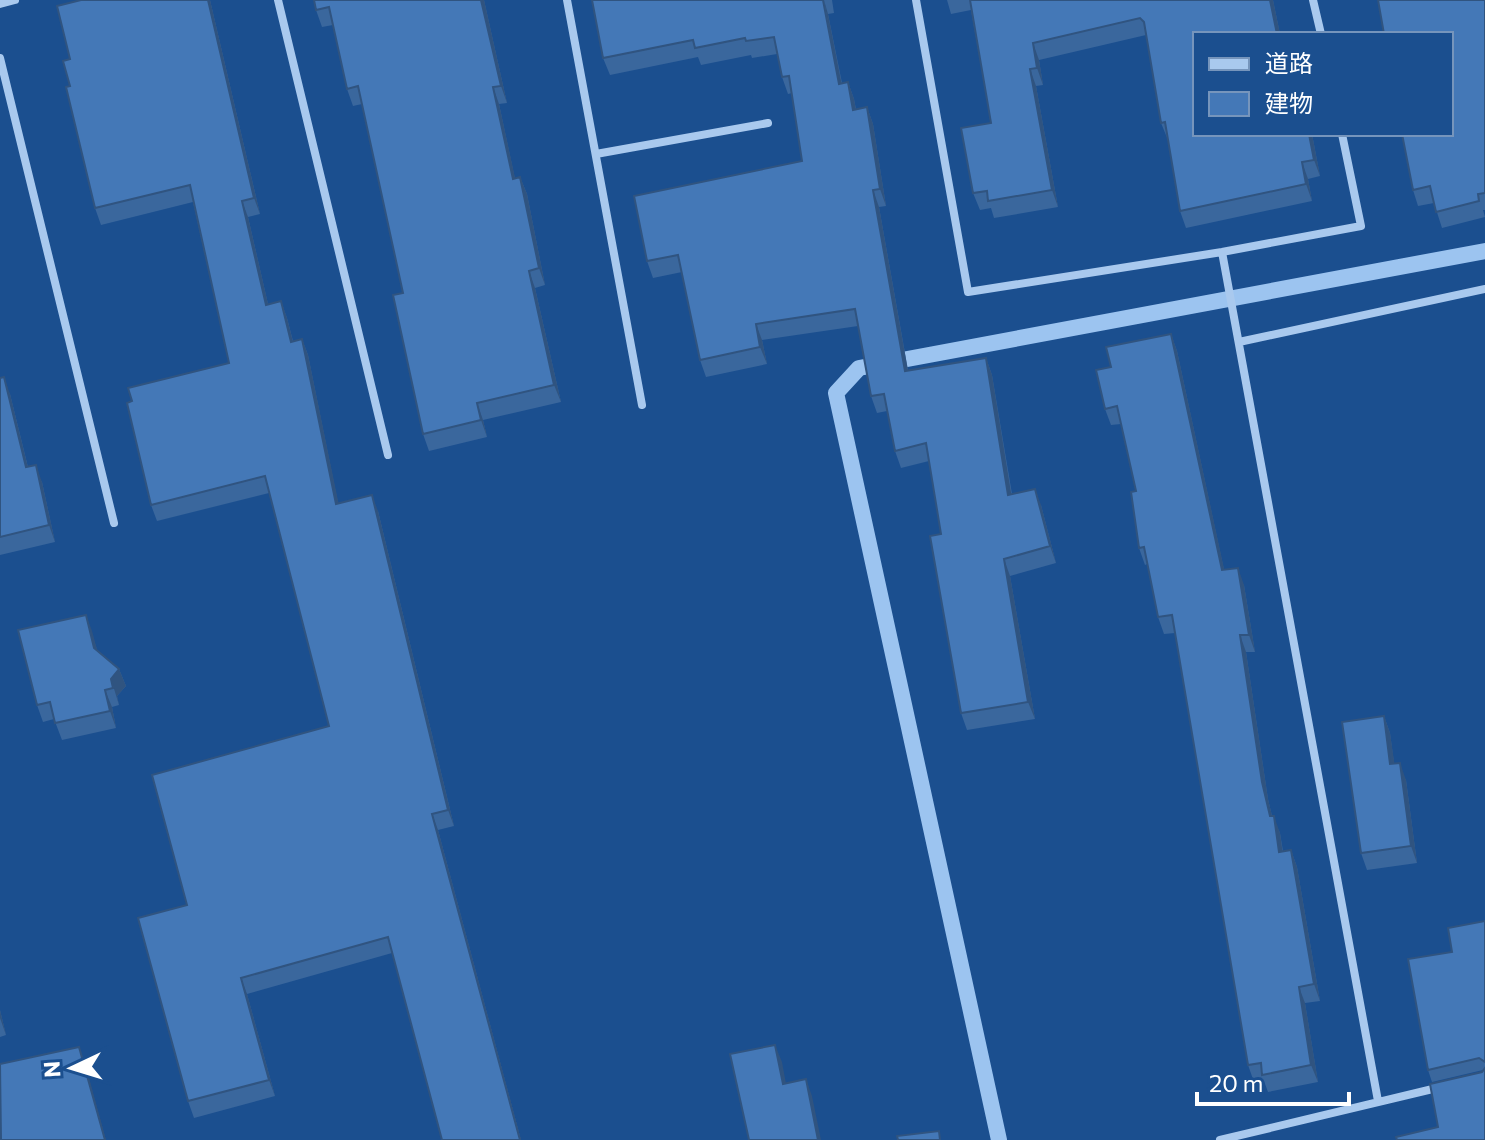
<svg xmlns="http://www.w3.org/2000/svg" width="1485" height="1140" font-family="Commissioner,'Noto Sans JP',sans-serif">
<rect width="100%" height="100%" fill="#1b4f8f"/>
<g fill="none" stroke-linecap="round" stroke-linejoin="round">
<path stroke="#9cc4f0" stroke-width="16" d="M 999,1140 L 836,393 L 859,368 L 1485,251"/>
<path stroke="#a9c9ee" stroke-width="8" d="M 278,0 L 388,455
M 567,0 L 642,405
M 916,0 L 968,292 L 1222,252 L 1361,226 L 1342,134
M 1313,0 L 1321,34
M 0,4 L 15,0
M 0,58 L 114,523
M 596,154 L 768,123
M 1222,252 L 1378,1101
M 1239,342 L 1485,289
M 1220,1140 L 1441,1087"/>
</g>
<path fill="#3a679d" d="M 210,0 L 260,214 L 248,217 L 268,304 L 281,301 L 287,318 L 293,341 L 302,339 L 308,355 L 338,503 L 378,511 L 454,826 L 438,830 L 521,1140 L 442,1140 L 392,953 L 247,994 L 275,1096 L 194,1118 L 188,1101 L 187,905 L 329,726 L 269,493 L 157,521 L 151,505 L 229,363 L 193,202 L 101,225 L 95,208 L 70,86 L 70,59 Z
M 314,0 L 484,0 L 507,103 L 499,104 L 515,179 L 520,177 L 527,194 L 545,285 L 535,288 L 561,402 L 483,420 L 487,437 L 429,451 L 423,434 L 403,293 L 362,104 L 353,106 L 347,89 L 333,25 L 322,27 L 316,10 Z
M 592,0 L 832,0 L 834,13 L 828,14 L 842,83 L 848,82 L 854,99 L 856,109 L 867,107 L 873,124 L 886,206 L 879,207 L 908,370 L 986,358 L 992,375 L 1012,494 L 1041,505 L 1056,563 L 1010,576 L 1035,719 L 967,730 L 961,713 L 941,534 L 929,461 L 901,468 L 895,451 L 887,411 L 877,413 L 871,396 L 858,326 L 762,340 L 767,364 L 706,377 L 700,360 L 682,272 L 653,278 L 647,261 L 802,161 L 792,93 L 788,94 L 782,77 L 777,54 L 752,58 L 751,55 L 701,65 L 698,57 L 610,75 L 603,58 Z
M 947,0 L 1273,0 L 1280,34 L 1195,34 L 1312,134 L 1320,176 L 1308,179 L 1312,201 L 1186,228 L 1180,211 L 1168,140 L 1161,123 L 1146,35 L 1039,60 L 1043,85 L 1036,86 L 1058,207 L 994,218 L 991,208 L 980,210 L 973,193 L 991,123 L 971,10 L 951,14 Z
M 1485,0 L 1485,210 L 1483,210 L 1485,217 L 1442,228 L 1434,203 L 1418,206 L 1413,190 Z
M 1171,334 L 1177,351 L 1224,570 L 1244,585 L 1255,652 L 1246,652 L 1268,799 L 1272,816 L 1280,833 L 1283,851 L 1291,850 L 1297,867 L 1320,1001 L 1305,1003 L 1318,1082 L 1268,1092 L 1264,1081 L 1254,1082 L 1248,1065 L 1175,633 L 1164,634 L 1158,617 L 1147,564 L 1145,565 L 1139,548 L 1136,491 L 1121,424 L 1111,425 L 1105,409 L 1111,367 Z
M 0,378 L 10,394 L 28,467 L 42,482 L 55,542 L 0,555 Z
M 86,615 L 97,650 L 119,669 L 126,686 L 117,696 L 119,705 L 112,707 L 116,728 L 62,740 L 54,719 L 43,722 L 37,705 Z
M 1384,716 L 1390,733 L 1394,763 L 1406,780 L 1417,863 L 1367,870 L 1361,853 Z
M 1485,921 L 1485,1140 L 1438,1127 L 1483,1070 L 1432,1082 L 1428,1070 L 1452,952 Z
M 0,1010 L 6,1035 L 0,1037 Z"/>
<path fill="#305480" d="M 208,0 L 210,0 L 260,214 L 254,198 Z
M 481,0 L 484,0 L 507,103 L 501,86 Z
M 824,0 L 828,14 L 845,101 L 839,84 Z
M 1270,0 L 1273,0 L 1280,34 L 1277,34 Z
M 1033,43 L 1039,60 L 1043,85 L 1037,68 Z
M 1030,69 L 1036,86 L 1058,207 L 1052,190 Z
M 848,82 L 854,99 L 859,127 L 853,110 Z
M 493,87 L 499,104 L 519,196 L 513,179 Z
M 867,107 L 873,124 L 886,206 L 880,189 Z
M 1309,134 L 1312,134 L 1320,176 L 1314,160 Z
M 1302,162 L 1308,179 L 1312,201 L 1306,184 Z
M 520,177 L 527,194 L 545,285 L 539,268 Z
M 873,190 L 879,207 L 911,388 L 905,371 Z
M 242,201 L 248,217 L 272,321 L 266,305 Z
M 529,271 L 535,288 L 561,402 L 554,385 Z
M 281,301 L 287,318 L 297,358 L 291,342 Z
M 756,324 L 762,340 L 767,364 L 760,347 Z
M 1171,334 L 1177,351 L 1228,587 L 1222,570 Z
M 302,339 L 308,355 L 342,520 L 336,504 Z
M 986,358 L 992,375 L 1014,511 L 1008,495 Z
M 4,377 L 10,394 L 32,484 L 26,467 Z
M 477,403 L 483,420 L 487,437 L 481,420 Z
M 36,465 L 42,482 L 55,542 L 49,525 Z
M 1035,489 L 1041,505 L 1056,563 L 1050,546 Z
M 372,495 L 378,511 L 454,826 L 448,810 Z
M 1004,559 L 1010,576 L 1035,719 L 1028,702 Z
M 1238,568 L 1244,585 L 1255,652 L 1249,635 Z
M 86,615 L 92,631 L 101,664 L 94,648 Z
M 1240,635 L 1246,652 L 1268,799 L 1276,833 L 1270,816 L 1262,782 Z
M 119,669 L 126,686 L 117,696 L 119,705 L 111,679 Z
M 105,690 L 112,707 L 116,728 L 110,711 Z
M 1384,716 L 1390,733 L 1397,781 L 1390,764 Z
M 1400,763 L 1406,780 L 1417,863 L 1411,846 Z
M 432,814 L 438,830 L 521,1140 L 520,1140 Z
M 1274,816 L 1280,833 L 1285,869 L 1279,852 Z
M 1291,850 L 1297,867 L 1320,1001 L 1314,984 Z
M 241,978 L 247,994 L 275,1096 L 269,1080 Z
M 1299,987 L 1305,1003 L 1318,1082 L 1311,1065 Z
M 0,1010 L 6,1035 L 0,1018 Z
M 775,1045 L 782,1062 L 789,1100 L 783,1084 Z
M 79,1047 L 85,1063 L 106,1140 L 105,1140 Z
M 806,1079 L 812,1096 L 821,1140 L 818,1140 Z"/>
<path fill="#4478b7" stroke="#305480" stroke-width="2" d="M 81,0 L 208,0 L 254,198 L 242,201 L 266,305 L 281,301 L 291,342 L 302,339 L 336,504 L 372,495 L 448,810 L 432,814 L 520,1140 L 442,1140 L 388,937 L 241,978 L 269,1080 L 188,1101 L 138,918 L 187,905 L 152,775 L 329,726 L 265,476 L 151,505 L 127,403 L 132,401 L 128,388 L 229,363 L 190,185 L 95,208 L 66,87 L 70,86 L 63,61 L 70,59 L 57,6 Z
M 314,0 L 481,0 L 501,86 L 493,87 L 513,179 L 520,177 L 539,268 L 529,271 L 554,385 L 477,403 L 481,420 L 423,434 L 393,295 L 403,293 L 358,86 L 347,89 L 329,7 L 316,10 Z
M 592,0 L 823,0 L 839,84 L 848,82 L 853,110 L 867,107 L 880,189 L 873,190 L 905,371 L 986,358 L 1008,495 L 1035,489 L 1050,546 L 1004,559 L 1028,702 L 961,713 L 930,536 L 941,534 L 926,443 L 895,451 L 884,394 L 871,396 L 855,309 L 756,324 L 760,347 L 700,360 L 678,255 L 647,261 L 634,196 L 802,161 L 789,76 L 782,77 L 774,37 L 746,41 L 745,38 L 695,48 L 693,40 L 603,58 Z
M 970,0 L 1270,0 L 1277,34 L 1195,34 L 1195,134 L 1309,134 L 1314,160 L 1302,162 L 1306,184 L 1180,211 L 1165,122 L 1161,123 L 1144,22 L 1140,18 L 1033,43 L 1037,68 L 1030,69 L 1052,190 L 988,201 L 987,191 L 973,193 L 961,128 L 991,123 Z
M 1378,0 L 1485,0 L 1485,193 L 1478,194 L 1479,201 L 1436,212 L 1430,186 L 1413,190 L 1402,134 L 1451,134 L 1451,34 L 1384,34 Z
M 1171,334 L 1222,570 L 1238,568 L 1249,635 L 1240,635 L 1262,782 L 1270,816 L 1274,816 L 1279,852 L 1291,850 L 1314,984 L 1299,987 L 1311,1065 L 1262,1075 L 1261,1063 L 1248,1065 L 1172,615 L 1158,617 L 1144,547 L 1139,548 L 1131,492 L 1136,491 L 1117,406 L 1105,409 L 1096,370 L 1111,367 L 1106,347 Z
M 4,377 L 26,467 L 36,465 L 49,525 L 0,537 L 0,378 Z
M 86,615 L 94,648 L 119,669 L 111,679 L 113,688 L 105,690 L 110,711 L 55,723 L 50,702 L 37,705 L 18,630 Z
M 1384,716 L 1390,764 L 1400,763 L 1411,846 L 1361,853 L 1342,722 Z
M 1485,921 L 1485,1062 L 1479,1058 L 1428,1070 L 1408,959 L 1452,952 L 1448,928 Z
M 775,1045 L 783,1084 L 806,1079 L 818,1140 L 749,1140 L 730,1054 Z
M 79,1047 L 105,1140 L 1,1140 L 0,1064 Z
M 1485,1068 L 1485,1140 L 1397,1140 L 1396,1137 L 1438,1127 L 1430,1084 L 1482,1072 Z
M 939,1131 L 940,1140 L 898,1140 L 897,1136 Z"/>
<rect x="1193" y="32" width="260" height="104" fill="#1b4f8f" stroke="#7695bc" stroke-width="2"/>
<rect x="1209" y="58" width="40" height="12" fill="#a9c9ee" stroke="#7695bc" stroke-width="2"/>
<text x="1265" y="72" font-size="24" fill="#ffffff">道路</text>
<rect x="1209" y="92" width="40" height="24" fill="#4478b7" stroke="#7695bc" stroke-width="2"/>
<text x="1265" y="112" font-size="24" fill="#ffffff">建物</text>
<g transform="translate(72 1068) rotate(266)" stroke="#1b4f8f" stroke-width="6" paint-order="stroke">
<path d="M0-6L14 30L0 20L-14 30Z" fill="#ffffff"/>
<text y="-12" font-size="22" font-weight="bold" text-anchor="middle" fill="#ffffff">N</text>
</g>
<path d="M1197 1092v12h152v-12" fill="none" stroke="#ffffff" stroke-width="4"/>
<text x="1209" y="1092" font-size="24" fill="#ffffff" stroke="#1b4f8f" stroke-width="6" paint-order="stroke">20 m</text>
</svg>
